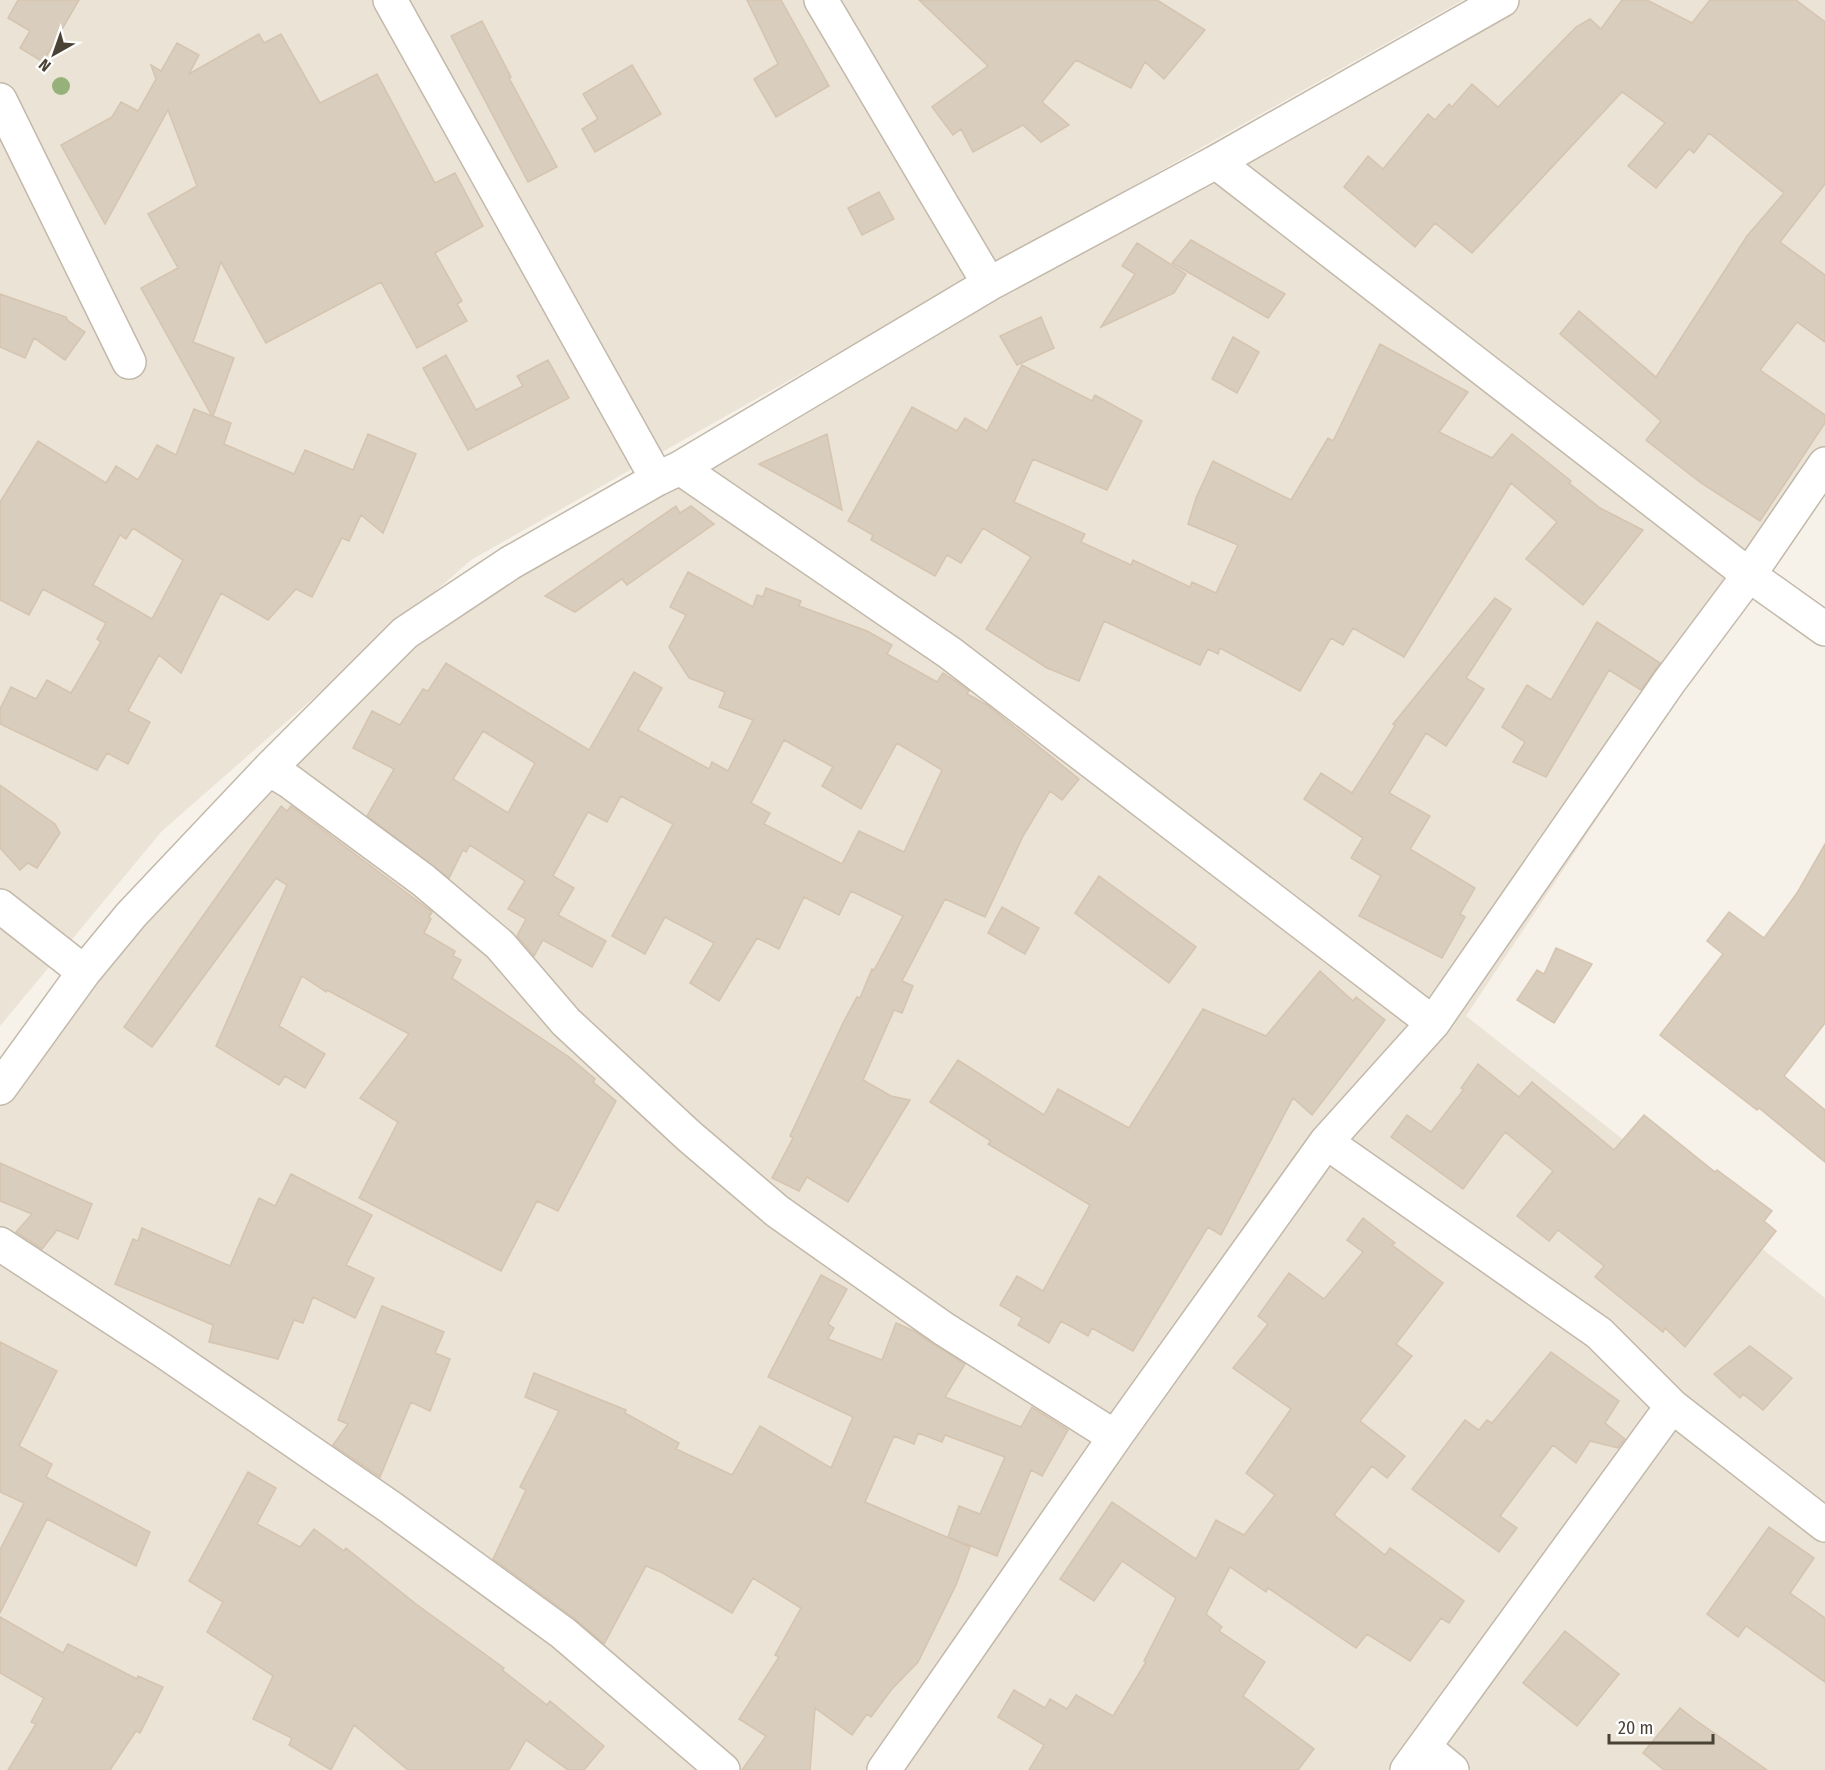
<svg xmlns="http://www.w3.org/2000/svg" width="1825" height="1770" font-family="'Fira Sans Condensed',sans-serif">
<rect width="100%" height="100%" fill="#f6f1e9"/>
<path fill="#ebe3d6" d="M 0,0 L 1463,0 L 471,560 L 162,831 L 0,1026 Z
M 1495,0 L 1825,0 L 1825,476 L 1466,1016 L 1825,1298 L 1825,1770 L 0,1770 L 0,1080 L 408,634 Z"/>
<path fill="#d9cdbd" stroke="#d5c4af" stroke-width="1.5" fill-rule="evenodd" d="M 18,0 L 79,0 L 43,62 L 20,48 L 30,31 L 8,18 Z
M 747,0 L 781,0 L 829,86 L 776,117 L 754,79 L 778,64 Z
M 919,0 L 1157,0 L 1205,30 L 1164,79 L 1145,62 L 1131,88 L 1076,60 L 1042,102 L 1069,125 L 1041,142 L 1023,125 L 973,152 L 961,129 L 953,135 L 932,107 L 988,66 Z
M 1622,0 L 1647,0 L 1692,23 L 1710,0 L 1796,0 L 1825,22 L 1825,184 L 1780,242 L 1825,275 L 1825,342 L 1797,322 L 1760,370 L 1825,415 L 1825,423 L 1760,521 L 1701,483 L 1646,440 L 1661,421 L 1560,334 L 1579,311 L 1656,377 L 1747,236 L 1784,193 L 1709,133 L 1694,153 L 1689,149 L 1656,188 L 1628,166 L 1665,123 L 1622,92 L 1472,253 L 1435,223 L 1415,247 L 1344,187 L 1368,156 L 1383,169 L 1428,114 L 1435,120 L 1449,104 L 1452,107 L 1472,84 L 1498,107 L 1576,27 L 1590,19 L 1601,29 Z
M 482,21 L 511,77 L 509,78 L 557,167 L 528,182 L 451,36 Z
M 259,34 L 264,43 L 281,34 L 320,103 L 377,74 L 435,183 L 455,173 L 483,226 L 435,253 L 462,301 L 457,304 L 467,321 L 417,348 L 381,282 L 266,343 L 221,262 L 193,342 L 234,358 L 213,416 L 231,423 L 224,444 L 294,474 L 305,450 L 353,470 L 368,434 L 416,454 L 383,533 L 361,515 L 349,541 L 342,538 L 312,597 L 296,589 L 268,620 L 221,593 L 181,673 L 159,655 L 128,711 L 150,722 L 128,764 L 107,753 L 97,770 L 0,724 L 0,709 L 11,687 L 36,699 L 47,680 L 71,693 L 101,642 L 97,639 L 106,623 L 43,589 L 29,615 L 0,600 L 0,502 L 38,441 L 106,483 L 116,466 L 138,480 L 157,445 L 176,455 L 194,409 L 212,416 L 141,288 L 178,268 L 148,214 L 197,186 L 168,110 L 105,224 L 61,145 L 112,117 L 121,102 L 138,111 L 156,79 L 151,65 L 161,71 L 177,43 L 199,55 L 189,74 ZM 133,528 L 183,560 L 152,619 L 93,585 L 120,535 L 126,539 Z
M 632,65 L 661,114 L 595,152 L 582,129 L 598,119 L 583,94 Z
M 879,192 L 894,219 L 862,235 L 848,208 Z
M 1191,240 L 1285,294 L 1268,318 L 1172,263 Z
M 1137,243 L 1186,274 L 1174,293 L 1101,327 L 1135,274 L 1122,266 Z
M 0,294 L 66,317 L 68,321 L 85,332 L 65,360 L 34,338 L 25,358 L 0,347 Z
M 1041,317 L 1054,348 L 1017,365 L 1000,336 Z
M 1233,337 L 1259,352 L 1237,393 L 1212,379 Z
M 1380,344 L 1468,392 L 1439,432 L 1492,458 L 1512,434 L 1571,481 L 1569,483 L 1600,508 L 1643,530 L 1583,605 L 1526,559 L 1557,522 L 1511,483 L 1404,657 L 1353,628 L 1343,645 L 1331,638 L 1300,691 L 1220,648 L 1218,654 L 1208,649 L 1200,665 L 1104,621 L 1079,681 L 1047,668 L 986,629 L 1031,557 L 983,528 L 961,563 L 947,555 L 935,576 L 871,540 L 873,535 L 848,521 L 912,407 L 957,431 L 965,418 L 987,431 L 1022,365 L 1092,401 L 1095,395 L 1142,421 L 1107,490 L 1033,459 L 1014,502 L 1085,534 L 1081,542 L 1131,565 L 1133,560 L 1190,587 L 1192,582 L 1216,593 L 1238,545 L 1188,524 L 1196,498 L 1213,461 L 1291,500 L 1328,438 L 1333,441 Z
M 446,355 L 476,410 L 523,386 L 517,376 L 548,360 L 569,398 L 468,450 L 423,368 Z
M 827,434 L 842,510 L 759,464 Z
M 676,506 L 680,513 L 691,506 L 714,524 L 627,585 L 622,579 L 575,612 L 545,596 Z
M 688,572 L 753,607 L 757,595 L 763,597 L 766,588 L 801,601 L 799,606 L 867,631 L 892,645 L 887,654 L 937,682 L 943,673 L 957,682 L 969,691 L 967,694 L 987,705 L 1079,779 L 1062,800 L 1050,791 L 1023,836 L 985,917 L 945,899 L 902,981 L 913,986 L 902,1013 L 894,1010 L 863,1080 L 891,1096 L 910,1100 L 848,1202 L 807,1177 L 799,1191 L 772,1178 L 793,1138 L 790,1136 L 843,1023 L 857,997 L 860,998 L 872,969 L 874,970 L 903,916 L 851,891 L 839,915 L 804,897 L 779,949 L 757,938 L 719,1001 L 690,983 L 714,943 L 665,917 L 645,954 L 612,936 L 673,824 L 621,796 L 607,822 L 588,812 L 553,876 L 574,888 L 558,915 L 606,941 L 592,967 L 543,940 L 534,956 L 517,936 L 526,919 L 508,909 L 525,881 L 470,845 L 466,852 L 463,850 L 449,878 L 367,816 L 394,769 L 353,748 L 372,711 L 400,725 L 423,689 L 428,691 L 446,663 L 589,750 L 634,672 L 662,688 L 638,730 L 709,769 L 712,762 L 728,771 L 753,720 L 719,707 L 725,692 L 689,678 L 669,647 L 686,615 L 670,607 ZM 483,731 L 535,763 L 508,813 L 453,779 ZM 784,740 L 833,767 L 822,786 L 861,809 L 897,743 L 942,770 L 904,852 L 859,831 L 842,864 L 764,824 L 770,813 L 751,803 Z
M 1495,598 L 1511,609 L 1466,678 L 1484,689 L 1446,746 L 1426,733 L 1389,793 L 1430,816 L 1410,849 L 1475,888 L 1460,914 L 1465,917 L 1442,958 L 1359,916 L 1381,876 L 1351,858 L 1363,838 L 1304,799 L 1321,773 L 1352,793 L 1395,726 L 1393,724 Z
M 1597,622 L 1660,663 L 1641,690 L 1609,670 L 1546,777 L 1513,762 L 1525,742 L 1502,727 L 1527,685 L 1551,700 Z
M 0,785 L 55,824 L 60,833 L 37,868 L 28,863 L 20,870 L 0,848 Z
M 281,806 L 287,811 L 291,806 L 432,912 L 429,917 L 431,919 L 424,933 L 455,951 L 453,956 L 461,960 L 452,978 L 569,1057 L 595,1079 L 593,1082 L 616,1101 L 558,1211 L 537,1201 L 501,1271 L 359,1198 L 398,1122 L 360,1098 L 409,1034 L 327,990 L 326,992 L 302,976 L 279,1026 L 325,1054 L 305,1088 L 285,1076 L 279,1085 L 216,1046 L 287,885 L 276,878 L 152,1047 L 124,1027 Z
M 1825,844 L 1825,1023 L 1784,1076 L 1825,1110 L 1825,1162 L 1759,1108 L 1757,1110 L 1660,1035 L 1723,954 L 1707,941 L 1729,912 L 1764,938 L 1797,893 Z
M 1099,876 L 1196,947 L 1169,983 L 1075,913 Z
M 1002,907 L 1039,928 L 1025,954 L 988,933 Z
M 1556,948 L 1592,964 L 1554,1023 L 1517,1000 L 1537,970 L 1544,974 Z
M 1320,971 L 1353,1001 L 1356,997 L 1385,1020 L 1312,1115 L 1293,1098 L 1221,1235 L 1208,1227 L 1133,1351 L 1092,1328 L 1088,1336 L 1061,1321 L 1049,1343 L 1018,1325 L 1022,1318 L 1000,1305 L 1017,1276 L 1043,1291 L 1090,1205 L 988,1144 L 991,1141 L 930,1102 L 958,1060 L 1044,1115 L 1058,1089 L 1129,1128 L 1203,1009 L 1266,1036 Z
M 1478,1064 L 1519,1097 L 1532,1082 L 1614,1150 L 1644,1115 L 1715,1172 L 1717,1170 L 1772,1211 L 1764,1221 L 1776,1231 L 1685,1347 L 1665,1328 L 1663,1332 L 1595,1277 L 1604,1266 L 1558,1230 L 1549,1241 L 1517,1216 L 1553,1171 L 1505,1132 L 1463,1189 L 1391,1137 L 1407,1115 L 1431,1132 L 1464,1089 L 1461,1088 Z
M 0,1163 L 92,1204 L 78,1239 L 57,1230 L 42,1249 L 16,1232 L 32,1214 L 0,1201 Z
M 291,1174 L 372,1215 L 346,1265 L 374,1278 L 355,1318 L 313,1297 L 303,1323 L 294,1320 L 278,1359 L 209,1342 L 213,1325 L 115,1284 L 133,1239 L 138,1241 L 142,1228 L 230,1266 L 259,1198 L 275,1206 Z
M 1363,1218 L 1395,1243 L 1392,1245 L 1443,1283 L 1396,1344 L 1412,1356 L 1360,1421 L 1405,1456 L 1387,1478 L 1372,1466 L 1334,1515 L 1385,1555 L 1390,1548 L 1464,1601 L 1449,1623 L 1441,1618 L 1410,1661 L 1367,1634 L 1356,1648 L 1268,1588 L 1266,1592 L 1230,1567 L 1206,1614 L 1222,1627 L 1219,1631 L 1265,1662 L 1243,1696 L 1314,1749 L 1298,1770 L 1029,1770 L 1044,1745 L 998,1717 L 1014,1690 L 1045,1708 L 1050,1699 L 1067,1709 L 1076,1695 L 1113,1716 L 1146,1662 L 1144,1661 L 1176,1598 L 1122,1561 L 1094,1601 L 1060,1579 L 1112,1502 L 1196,1559 L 1216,1520 L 1244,1535 L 1275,1495 L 1246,1473 L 1291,1409 L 1233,1368 L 1268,1324 L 1258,1316 L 1289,1273 L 1324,1299 L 1363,1252 L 1347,1240 Z
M 821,1275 L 847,1289 L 828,1324 L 834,1328 L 828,1339 L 882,1360 L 896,1323 L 914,1331 L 965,1364 L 945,1397 L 1021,1427 L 1032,1407 L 1068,1430 L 1042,1476 L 1031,1470 L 997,1556 L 948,1537 L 959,1506 L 980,1514 L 1005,1457 L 945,1435 L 942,1442 L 918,1433 L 914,1444 L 894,1436 L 865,1502 L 970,1547 L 956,1585 L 918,1662 L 892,1689 L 871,1717 L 867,1714 L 852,1735 L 815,1708 L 810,1770 L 742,1770 L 766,1736 L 739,1719 L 779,1657 L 775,1655 L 801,1608 L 753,1578 L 732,1613 L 661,1572 L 646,1566 L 604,1644 L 574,1618 L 493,1559 L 526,1490 L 520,1487 L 559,1411 L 525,1397 L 534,1373 L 626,1410 L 625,1413 L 679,1443 L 676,1449 L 732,1475 L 760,1426 L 831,1468 L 853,1417 L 768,1377 Z
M 382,1306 L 444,1332 L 435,1353 L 450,1359 L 430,1411 L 411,1402 L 380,1477 L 333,1445 L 348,1424 L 338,1420 Z
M 0,1342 L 57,1371 L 19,1446 L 52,1464 L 46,1477 L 150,1532 L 136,1566 L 47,1519 L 0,1613 L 0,1550 L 24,1503 L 0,1492 Z
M 1750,1346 L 1792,1378 L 1763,1410 L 1743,1394 L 1740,1398 L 1714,1374 Z
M 1551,1352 L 1619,1401 L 1605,1423 L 1625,1439 L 1618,1448 L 1590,1441 L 1576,1463 L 1553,1445 L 1500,1516 L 1517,1528 L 1499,1552 L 1412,1489 L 1465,1420 L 1479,1430 L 1487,1420 L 1492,1423 Z
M 248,1472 L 276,1488 L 257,1524 L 300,1547 L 314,1529 L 344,1551 L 346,1548 L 416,1604 L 504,1668 L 502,1670 L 547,1705 L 550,1701 L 604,1746 L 584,1770 L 568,1770 L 526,1740 L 509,1770 L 408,1770 L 354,1725 L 331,1770 L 289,1745 L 292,1738 L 253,1719 L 273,1676 L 207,1632 L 223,1602 L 189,1581 Z
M 1769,1527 L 1814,1558 L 1790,1593 L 1825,1618 L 1825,1682 L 1746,1626 L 1738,1637 L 1707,1614 Z
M 0,1617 L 63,1653 L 68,1644 L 137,1679 L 138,1676 L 163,1687 L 140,1733 L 136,1731 L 110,1770 L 8,1770 L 36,1724 L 31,1722 L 44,1698 L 0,1673 Z
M 1565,1631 L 1619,1674 L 1577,1726 L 1523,1683 Z
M 1680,1708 L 1694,1719 L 1767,1770 L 1664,1770 L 1643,1753 Z"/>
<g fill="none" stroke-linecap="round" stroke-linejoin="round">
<g stroke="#c3b9aa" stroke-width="36">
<path id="minor" d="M 390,0 L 657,479
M 821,0 L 989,284
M 0,100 L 129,362
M 1216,162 L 1749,575 L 1825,629
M 680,468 L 950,653 L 1433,1023
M 269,769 L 289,781 L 423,880 L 500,945 L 566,1022 L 689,1136 L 777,1211 L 944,1329 L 1115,1437
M 0,906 L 84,972
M 0,1088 L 84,972 L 131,915 L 269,769 L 405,633 L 510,563 L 657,479 L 680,468 L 989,284 L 1216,162 L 1502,0
M 1326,1142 L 1599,1333 L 1672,1406 L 1825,1525
M 0,1244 L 162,1350 L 390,1507 L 563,1633 L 723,1770
M 1425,1748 L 1452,1770
M 884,1770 L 1115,1437 L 1326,1142 L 1433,1023 L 1669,682 L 1749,575 L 1825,464
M 1407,1770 L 1672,1406"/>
</g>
<use href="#minor" stroke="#fff" stroke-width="33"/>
</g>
<circle fill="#96b27a" cx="61" cy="86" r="9"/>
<g transform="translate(54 54) rotate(220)" stroke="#ffffff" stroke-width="4.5" paint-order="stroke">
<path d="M0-4.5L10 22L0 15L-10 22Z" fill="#4b4236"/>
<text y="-9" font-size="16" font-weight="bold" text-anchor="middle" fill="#4b4236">N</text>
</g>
<path d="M1609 1734v9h104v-9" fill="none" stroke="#4b4236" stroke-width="3"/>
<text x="1618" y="1734" font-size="18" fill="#4b4236" stroke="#ffffff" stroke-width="4.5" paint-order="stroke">20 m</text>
</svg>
